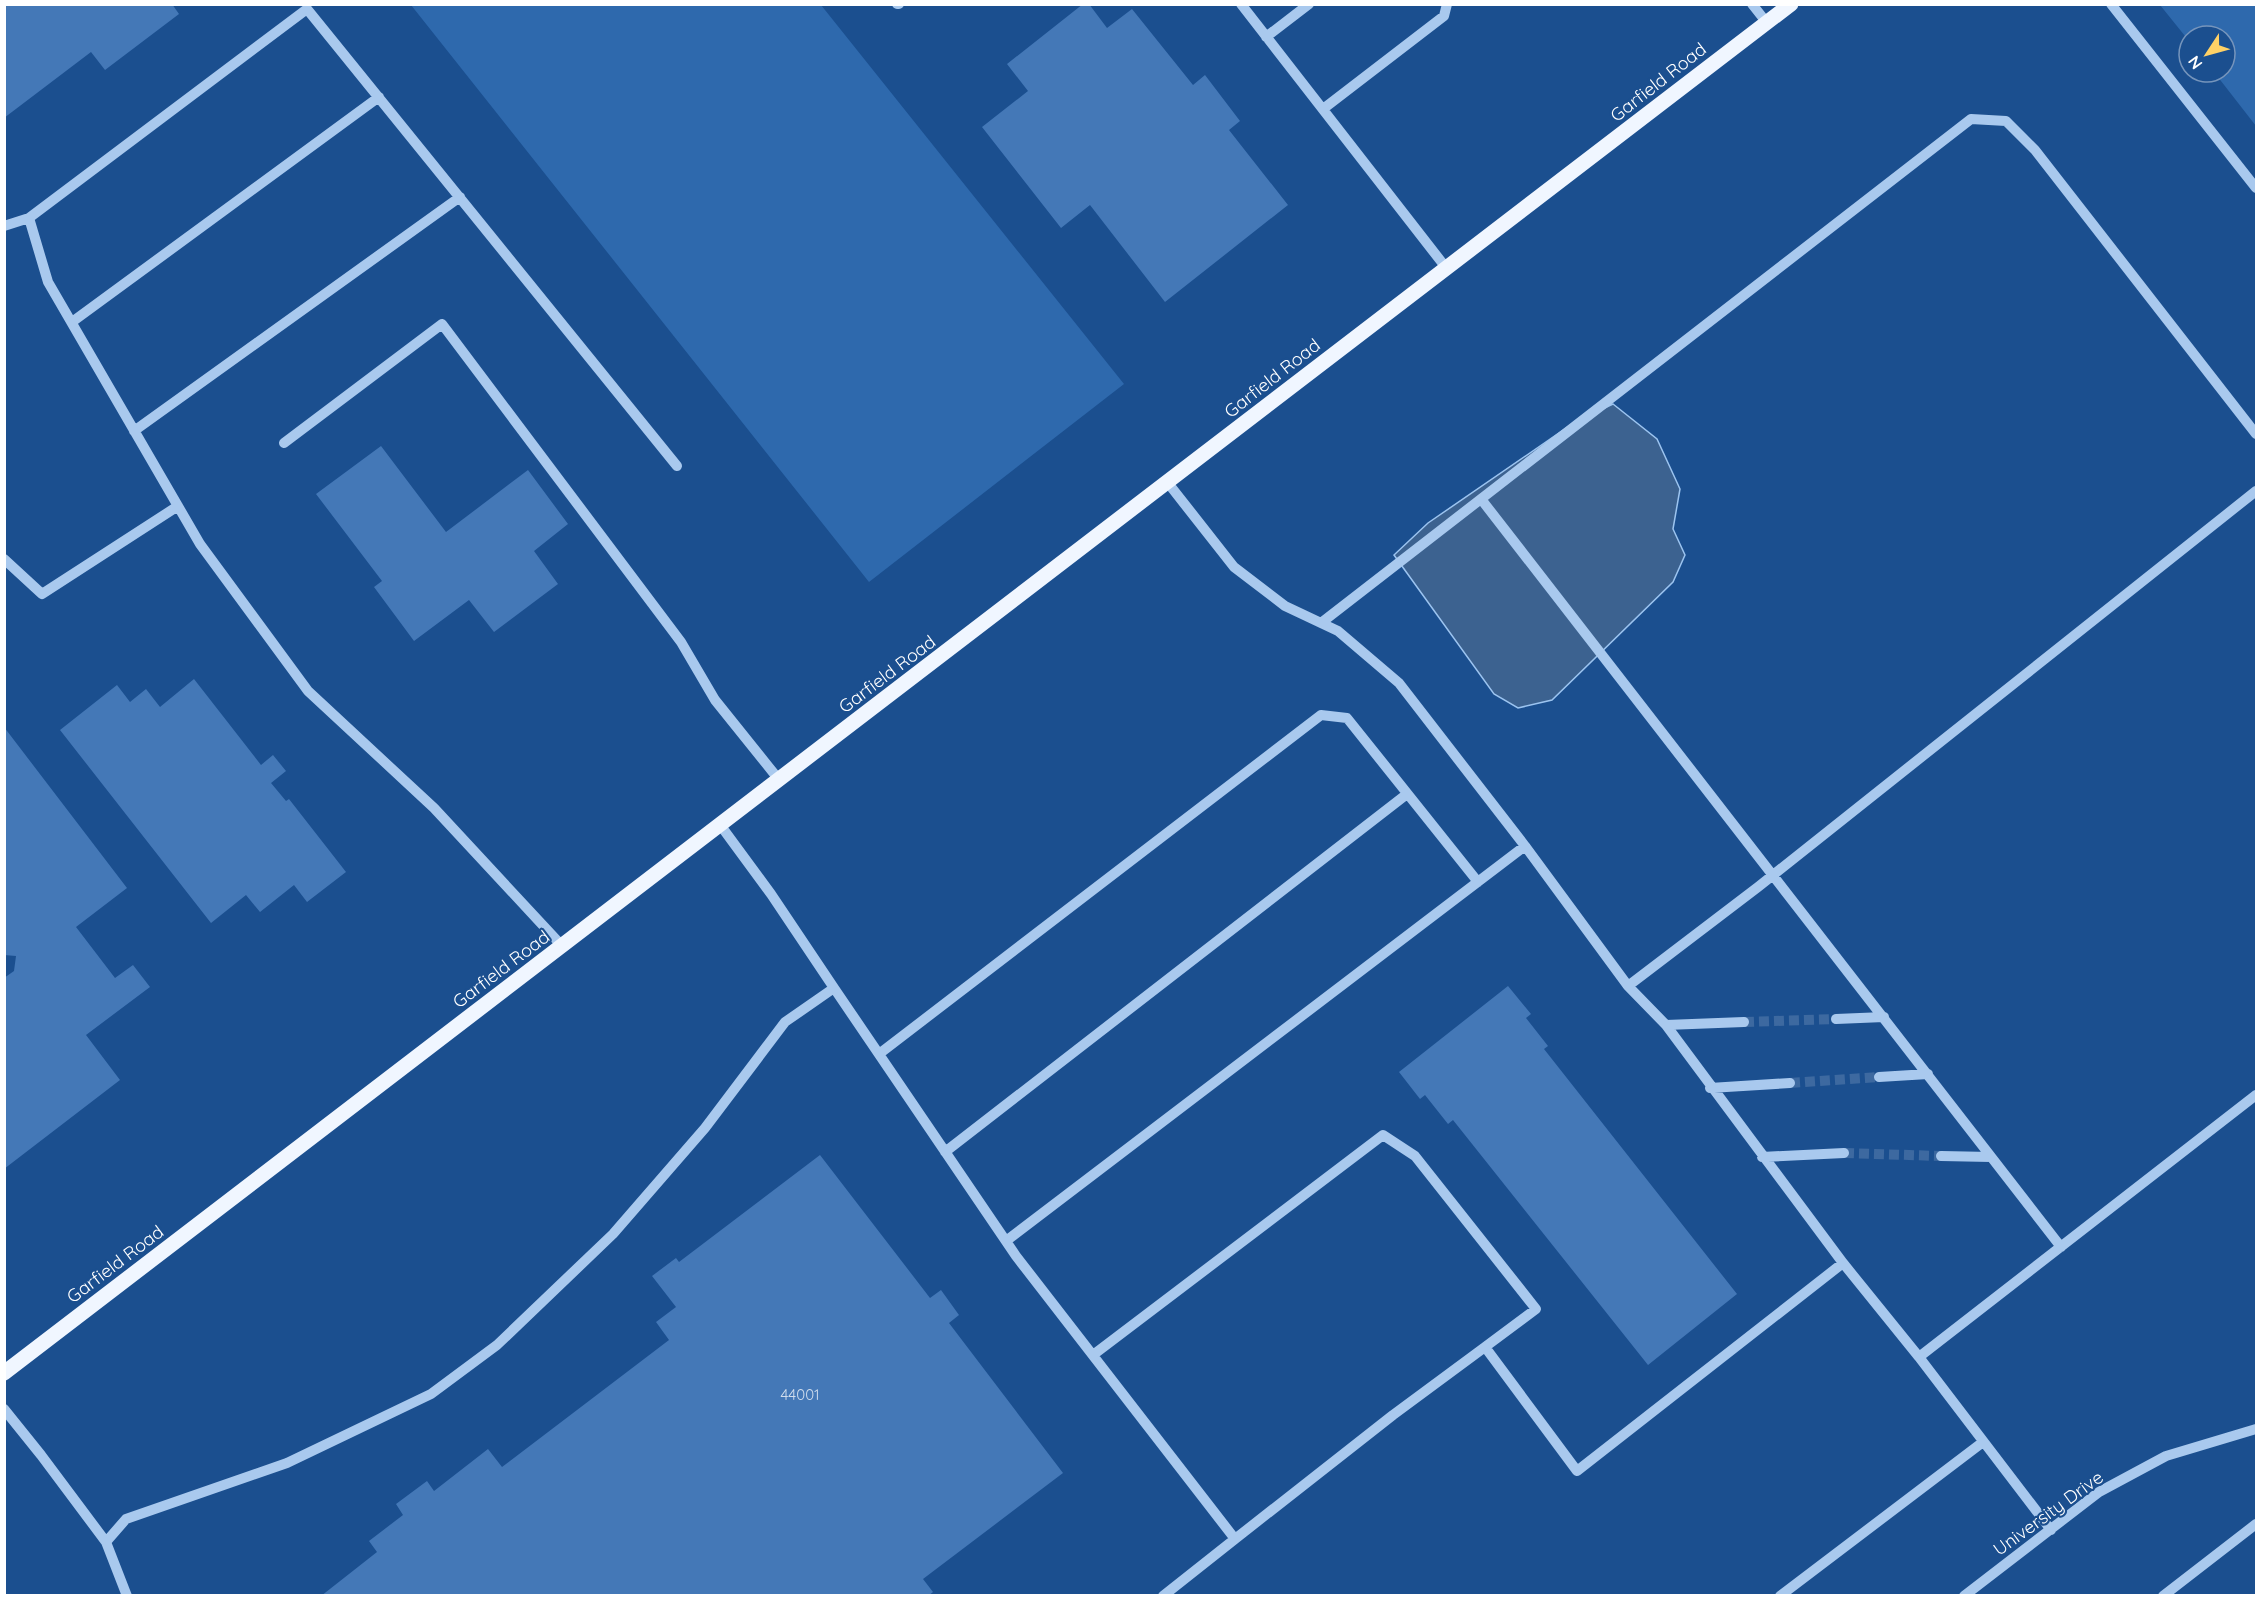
<svg xmlns="http://www.w3.org/2000/svg" width="2261" height="1600" font-family="Quicksand,sans-serif">
<rect width="100%" height="100%" fill="#1b4f8f"/>
<path fill="#2e69ad" d="M 411,5 L 821,5 L 1124,384 L 869,582 Z
M 2160,5 L 2256,5 L 2256,126 L 2214,72 L 2225,72 L 2225,36 L 2189,36 L 2189,41 Z"/>
<path fill="#3c6290" stroke="#9cc4f0" stroke-width="1.5" d="M 1613,404 L 1657,439 L 1680,489 L 1673,529 L 1685,555 L 1673,582 L 1552,700 L 1518,708 L 1494,694 L 1394,555 L 1428,523 L 1575,422 Z"/>
<path fill="#4478b7" d="M 4,4 L 172,4 L 179,14 L 105,70 L 91,52 L 4,118 Z
M 1083,4 L 1089,4 L 1107,28 L 1132,9 L 1193,85 L 1205,75 L 1240,121 L 1229,130 L 1288,205 L 1165,302 L 1090,205 L 1061,228 L 982,127 L 1028,91 L 1007,64 Z
M 381,446 L 446,532 L 528,470 L 568,524 L 534,551 L 558,584 L 494,632 L 469,600 L 414,641 L 374,587 L 382,581 L 316,494 Z
M 194,679 L 261,765 L 273,755 L 286,771 L 271,783 L 286,801 L 289,799 L 346,872 L 307,902 L 294,885 L 260,912 L 246,895 L 211,923 L 60,730 L 117,685 L 130,702 L 146,689 L 160,707 Z
M 4,727 L 127,888 L 76,927 L 115,978 L 133,965 L 150,987 L 86,1035 L 120,1080 L 4,1169 L 4,978 L 14,971 L 16,956 L 4,955 Z
M 1508,986 L 1531,1014 L 1526,1018 L 1548,1046 L 1544,1049 L 1737,1294 L 1648,1365 L 1453,1120 L 1448,1124 L 1425,1095 L 1420,1099 L 1399,1072 Z
M 820,1155 L 930,1298 L 941,1290 L 959,1315 L 949,1323 L 1063,1473 L 923,1579 L 933,1592 L 928,1596 L 321,1596 L 377,1552 L 369,1541 L 403,1515 L 396,1504 L 427,1481 L 434,1491 L 488,1449 L 502,1467 L 669,1340 L 656,1322 L 676,1307 L 652,1276 L 676,1258 L 679,1262 Z"/>
<g fill="none" stroke-linecap="round" stroke-linejoin="round">
<path stroke="#3d69a0" stroke-width="10" stroke-dasharray="10 5" stroke-linecap="butt" d="M 1744,1022 L 1836,1019
M 1790,1083 L 1879,1077
M 1844,1153 L 1941,1156"/>
<path stroke="#a9c9ee" stroke-width="10" d="M 897,4 L 899,4
M 1241,4 L 1447,269
M 1752,4 L 1767,23
M 2111,4 L 2256,188
M 1266,37 L 1309,4
M 1323,109 L 1444,16 L 1447,4
M 4,226 L 29,218
M 72,322 L 379,97
M 134,431 L 460,197
M 284,443 L 442,324 L 681,642 L 715,700 L 780,781
M 1168,483 L 1234,567 L 1285,606 L 1338,631 L 1399,683 L 1525,846 L 1628,986 L 1666,1025 L 1843,1263 L 1919,1357 L 2051,1530
M 1481,499 L 2061,1247
M 4,559 L 42,594 L 178,506
M 1321,623 L 1971,119 L 2006,121 L 2035,150 L 2256,434
M 721,826 L 771,894 L 834,988
M 563,947 L 434,808 L 308,691 L 200,544 L 48,282 L 29,218 L 307,9 L 677,466
M 1628,986 L 1758,887 L 2256,491
M 1836,1019 L 1884,1017
M 1666,1025 L 1744,1022
M 879,1054 L 1321,715 L 1347,718 L 1478,882
M 1879,1077 L 1928,1074
M 1710,1088 L 1790,1083
M 945,1152 L 1407,794
M 1941,1156 L 1991,1157
M 1762,1157 L 1844,1153
M 1006,1241 L 1525,846
M 1093,1355 L 1383,1135 L 1415,1156 L 1536,1309 L 1485,1347
M 1919,1357 L 2256,1095
M 4,1409 L 41,1455 L 106,1542
M 1235,1539 L 1393,1415 L 1485,1347 L 1577,1471 L 1843,1263
M 127,1596 L 106,1542 L 126,1519 L 287,1463 L 431,1394 L 497,1345 L 613,1234 L 705,1128 L 785,1022 L 834,988 L 1016,1256 L 1235,1539 L 1163,1596
M 1780,1596 L 1983,1442
M 1964,1596 L 2099,1492 L 2166,1456 L 2256,1429
M 2163,1596 L 2256,1524"/>
<path stroke="#f0f6ff" stroke-width="15" d="M 4,1373 L 1791,4"/>
</g>
<g text-anchor="middle" dominant-baseline="central" stroke-width="4.5" stroke-linejoin="round" paint-order="stroke">
<g font-size="15" fill="#d0dded">
<text x="800" y="1394">44001</text>
</g>
<g font-size="18" fill="#fff" stroke="#1b4f8f">
<text transform="translate(1658 82) rotate(-38)">Garfield Road</text>
<text transform="translate(1272 378) rotate(-38)">Garfield Road</text>
<text transform="translate(887 674) rotate(-37)">Garfield Road</text>
<text transform="translate(501 969) rotate(-37)">Garfield Road</text>
<text transform="translate(115 1264) rotate(-37)">Garfield Road</text>
<text transform="translate(2048 1513) rotate(-36)">University Drive</text>
</g>
</g>
<rect width="2261" height="1600" fill="none" stroke="#ffffff" stroke-width="12"/>
<g transform="translate(2207 54) rotate(234)"><circle r="28" fill="#1b4f8f" stroke="#7695bc" stroke-width="1.5"/>
<path d="M0-4.5L10 22L0 15L-10 22Z" fill="#ffd166"/>
<text y="-9" font-size="16" font-weight="bold" text-anchor="middle" fill="#ffffff">N</text>
</g>
</svg>
